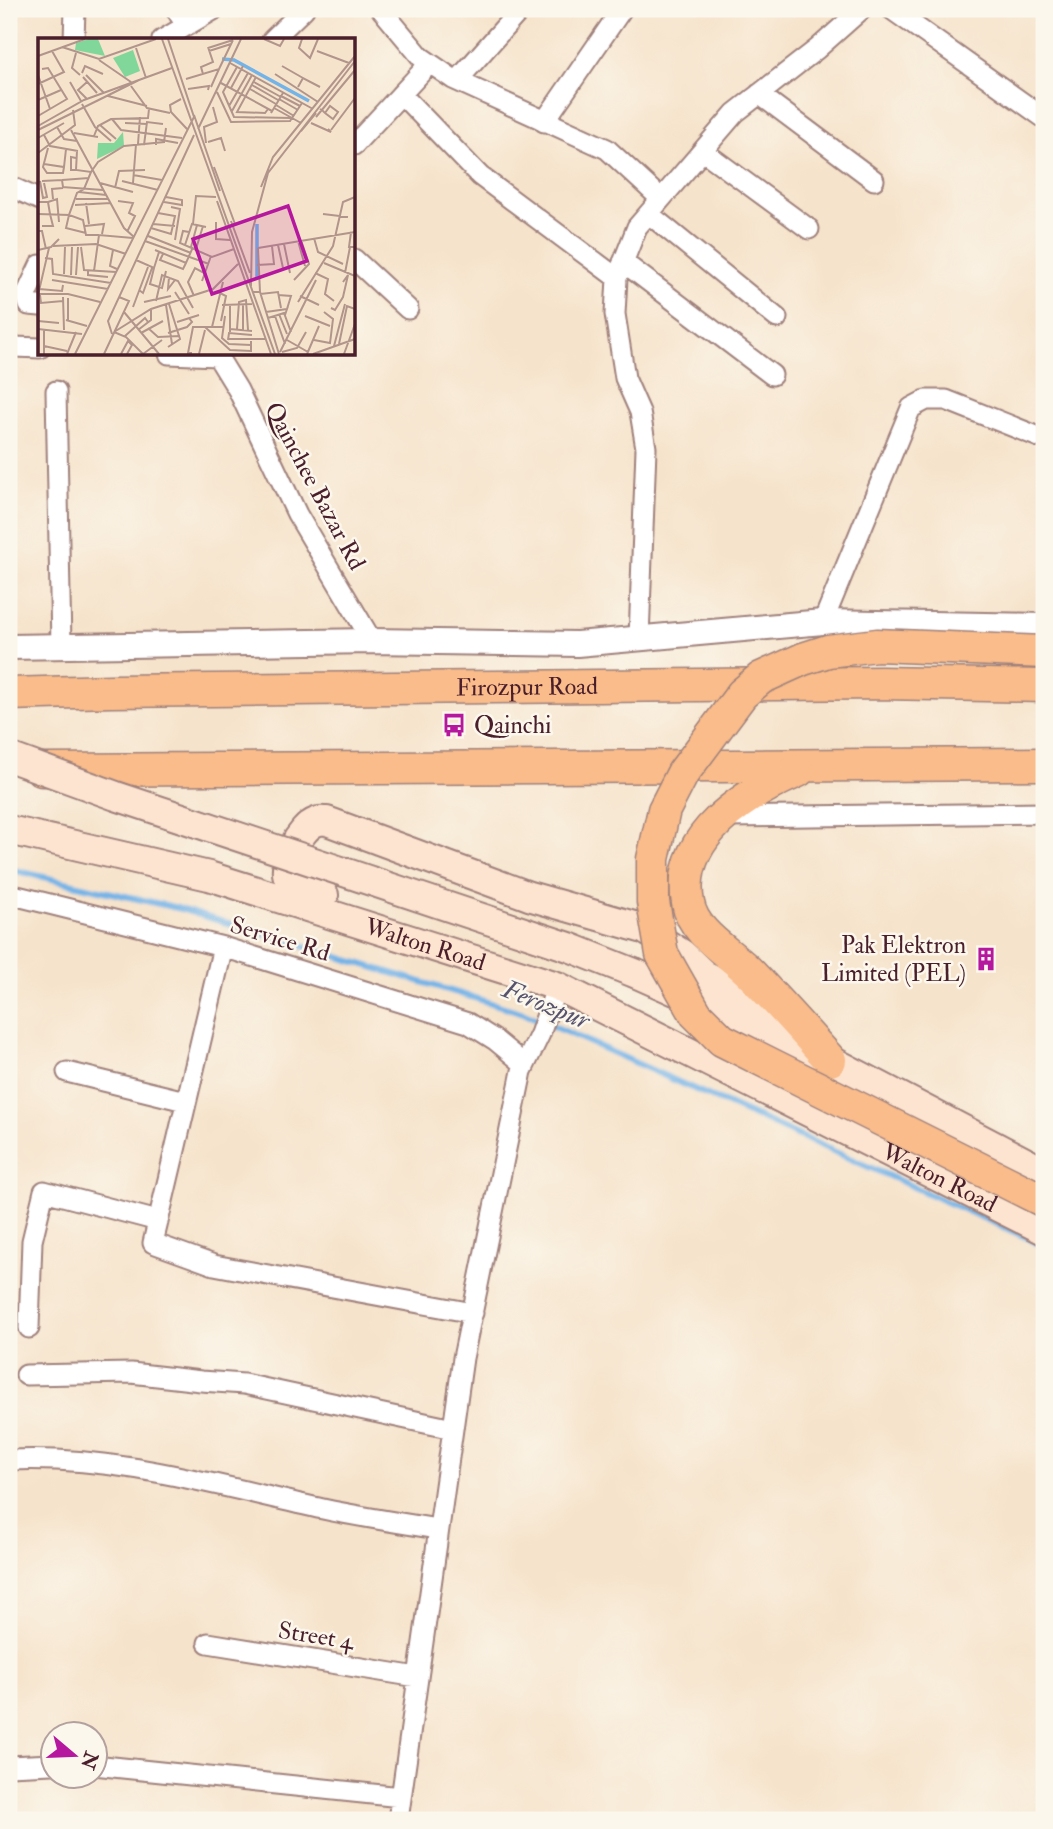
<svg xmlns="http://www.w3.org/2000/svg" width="1053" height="1829" font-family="'IM FELL Double Pica',serif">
<rect width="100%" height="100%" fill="#fbf7ec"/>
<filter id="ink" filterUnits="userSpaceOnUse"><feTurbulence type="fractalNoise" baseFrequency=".0143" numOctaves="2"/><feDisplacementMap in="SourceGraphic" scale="14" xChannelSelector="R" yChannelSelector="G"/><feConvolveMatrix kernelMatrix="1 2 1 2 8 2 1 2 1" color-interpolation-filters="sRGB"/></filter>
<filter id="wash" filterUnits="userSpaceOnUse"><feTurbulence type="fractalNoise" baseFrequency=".00686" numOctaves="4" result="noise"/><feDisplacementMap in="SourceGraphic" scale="28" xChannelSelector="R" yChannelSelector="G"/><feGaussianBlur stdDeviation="1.57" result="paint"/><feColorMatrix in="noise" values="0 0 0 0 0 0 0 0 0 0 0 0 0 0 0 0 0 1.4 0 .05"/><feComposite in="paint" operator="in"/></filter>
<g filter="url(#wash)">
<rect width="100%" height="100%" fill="#f6e3cb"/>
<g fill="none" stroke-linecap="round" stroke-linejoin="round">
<path stroke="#73b3e7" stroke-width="6" d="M 9,869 L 177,908 L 524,1013 L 1030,1239 L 1044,1248"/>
</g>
</g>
<g filter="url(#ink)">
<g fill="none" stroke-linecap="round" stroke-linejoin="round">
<g stroke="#a0817b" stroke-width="23">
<path id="minor" d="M 176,9 L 186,26
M 381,9 L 421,57 L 453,79 L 607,149 L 661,199
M 891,9 L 1044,118
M 74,40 L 75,9
M 162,40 L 215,9
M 272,40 L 304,9
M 457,81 L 521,9
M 401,94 L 480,176 L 617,278
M 759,94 L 874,180
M 544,122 L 622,9
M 354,145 L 430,63
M 703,151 L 809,229
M 9,186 L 40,200
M 649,214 L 777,318
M 354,259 L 408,309
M 623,262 L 772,375
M 40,265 L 26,295 L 29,305 L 40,306
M 15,347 L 40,348
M 169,354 L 217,356
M 216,354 L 238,390 L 297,514 L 372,641
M 56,391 L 61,646
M 823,622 L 911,408 L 926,400 L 946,400 L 1044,439
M 639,639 L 646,448 L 640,412 L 625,378 L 615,314 L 617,278 L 637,227 L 735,113 L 817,49 L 862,9
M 724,817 L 1044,813
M 9,894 L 223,947 L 468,1023 L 495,1040 L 524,1064
M 223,947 L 153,1243 L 214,1265 L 473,1313
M 67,1072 L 185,1101
M 29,1328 L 32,1241 L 44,1191 L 158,1221
M 26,1375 L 131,1373 L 201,1381 L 244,1384 L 453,1429
M 9,1460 C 117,1455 218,1486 323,1509 C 361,1517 400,1523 438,1529
M 208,1643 L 417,1677
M 94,1765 L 401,1797
M 9,1766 L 52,1764
M 398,1820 L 463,1358 L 522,1071 L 540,1034 L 557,986"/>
</g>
<g stroke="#a0817b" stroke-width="28">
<path id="tertiary" d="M 9,647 L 372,641 L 577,644 L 823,622 L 1044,626"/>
</g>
<g stroke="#a0817b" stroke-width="32">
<g id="secondary">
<path id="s1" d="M 9,830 L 209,876 L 557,986 L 1044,1230"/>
<path d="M 324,895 C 313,892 295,890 289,879 C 280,865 301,827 316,822 C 319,820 323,821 327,821 L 529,896 L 644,929 L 682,954 L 703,974 L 737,992 L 788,1014"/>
<path d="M 637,974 L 830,1060 L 1044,1172"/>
</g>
</g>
<g stroke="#a0817b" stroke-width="35">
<g id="primary">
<path id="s2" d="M 9,694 L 111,691 L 881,683 L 1044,686"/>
<path d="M 42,770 L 1044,764"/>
<path d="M 798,771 C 747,793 675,836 688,903 C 693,934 731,953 751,974 C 778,1002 804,1031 830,1060"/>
</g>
</g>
<use href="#minor" stroke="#fff" stroke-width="19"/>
<use href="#tertiary" stroke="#fff" stroke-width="24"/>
<use href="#secondary" stroke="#fde4d0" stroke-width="28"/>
<use href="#primary" stroke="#f9bc8a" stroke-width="32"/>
<g stroke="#a0817b" stroke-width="32" stroke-linecap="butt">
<path id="secondary-bridge" d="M 9,757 L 116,796 L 569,947 L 637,974"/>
</g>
<g stroke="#a0817b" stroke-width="35" stroke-linecap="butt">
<path id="primary-bridge" d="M 1044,652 L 877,645 L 828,651 L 803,659 L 761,678 L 742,694 L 683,773 L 664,810 L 653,859 L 653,902 L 662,954 L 696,1014 L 722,1040 L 1044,1201"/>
</g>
<use href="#secondary-bridge" stroke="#fde4d0" stroke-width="28"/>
<use href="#primary-bridge" stroke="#f9bc8a" stroke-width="32"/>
</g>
</g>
<defs>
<g id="bus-bare" transform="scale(1.89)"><path d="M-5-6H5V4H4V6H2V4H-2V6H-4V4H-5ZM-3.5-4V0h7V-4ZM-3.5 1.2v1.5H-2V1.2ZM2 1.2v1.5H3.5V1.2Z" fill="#b5179e" stroke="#fbf7ec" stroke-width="2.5" paint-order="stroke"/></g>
<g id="building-bare" transform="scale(1.89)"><path d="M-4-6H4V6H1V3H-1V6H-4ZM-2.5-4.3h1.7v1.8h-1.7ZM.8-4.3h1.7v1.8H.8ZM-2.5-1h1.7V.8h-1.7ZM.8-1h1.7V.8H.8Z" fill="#b5179e" stroke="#fbf7ec" stroke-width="2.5" paint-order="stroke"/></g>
</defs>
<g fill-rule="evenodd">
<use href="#bus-bare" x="454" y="725"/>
<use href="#building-bare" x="986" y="959"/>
</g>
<g text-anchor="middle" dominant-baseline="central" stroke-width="5" stroke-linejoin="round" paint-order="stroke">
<g font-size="24" fill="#4a1f2b" stroke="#fbf7ec">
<text transform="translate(315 486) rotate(62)">Qainchee Bazar Rd</text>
<text stroke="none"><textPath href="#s2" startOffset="518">Firozpur Road</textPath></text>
<text transform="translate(280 939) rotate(17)">Service Rd</text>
<text stroke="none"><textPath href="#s1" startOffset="432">Walton Road</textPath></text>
<text stroke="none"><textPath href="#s1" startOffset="998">Walton Road</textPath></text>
<text transform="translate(316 1636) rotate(9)">Street 4</text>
</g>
<g font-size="24" fill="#4a1f2b" stroke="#fbf7ec" text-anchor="start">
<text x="474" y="725">Qainchi</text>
<text x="966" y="945" text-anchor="end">Pak Elektron<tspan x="966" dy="28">Limited (PEL)</tspan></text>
</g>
<g font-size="26" font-style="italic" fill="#58536d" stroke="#fbf7ec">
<text transform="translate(546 1005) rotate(22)">Ferozpur</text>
</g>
</g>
<g transform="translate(38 38)">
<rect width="317" height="317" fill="#f6e3cb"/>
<path d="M 51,1 L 60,1 L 67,18 L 37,12 L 38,5 ZM 95,12 L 102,33 L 87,39 L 75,20 ZM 85,94 L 86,108 L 59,121 L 60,105 L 76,105 Z" fill="#81d79a"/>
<path fill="none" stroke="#73b3e7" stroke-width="3.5" d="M 184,21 L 196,22 L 271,63M 219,240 L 219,186"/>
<path fill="none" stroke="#b1958b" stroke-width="2" d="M 124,1 L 237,316M 226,1 L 242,8 L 246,1M 264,1 L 261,10 L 272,20 L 280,1M 24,9 L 61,21 L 118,1M 98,10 L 108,40M 170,10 L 195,2M 171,13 L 193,6M 279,13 L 311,25M 38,15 L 34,30 L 42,37M 0,18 L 47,1M 61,22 L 93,44M 192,25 L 275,71M 244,28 L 265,40M 199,29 L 185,54 L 196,79 L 253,80M 181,31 L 195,2M 44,35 L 47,28 L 65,36M 165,36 L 163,29 L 175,24 L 170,9M 237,36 L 280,64M 0,37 L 12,71M 48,37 L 66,55M 45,39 L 59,55M 218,39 L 199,74 L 227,75 L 230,71M 148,41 L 181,31 L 173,49M 32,44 L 43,63M 216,44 L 243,59M 183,45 L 234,73M 0,46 L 26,34 L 14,13M 214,47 L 240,62M 93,48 L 109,70 L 132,75M 260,49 L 265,40 L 282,49M 193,50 L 205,28M 150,51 L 171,48 L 170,52M 212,51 L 238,66M 179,54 L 193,84 L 252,83 L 264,65M 70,58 L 109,68M 243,58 L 262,68M 49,61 L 40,52 L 49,44M 143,61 L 132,67 L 133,74 L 149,91M 241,61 L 260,72M 0,62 L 23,52M 44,66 L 57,89 L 73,103M 238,67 L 256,78M 191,68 L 210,35M 236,70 L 263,85M 282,71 L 285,73 L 287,75 L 295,81 L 300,74 L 292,68 L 287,75M 194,73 L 214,37M 233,75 L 245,55M 156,77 L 182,153M 0,78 L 29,61 L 10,30 L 4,31M 278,79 L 317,32M 74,81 L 83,92 L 144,100M 87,85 L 109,86M 273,85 L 293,94 L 290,91M 62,87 L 78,101M 0,88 L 46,62 L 134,30M 19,89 L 26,101 L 39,103M 160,91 L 203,1M 0,92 L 101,42M 33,92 L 86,190 L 96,199M 293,92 L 317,60M 263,93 L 278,75M 36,95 L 60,99M 6,97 L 12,108 L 40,113M 56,98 L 60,88 L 73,81 L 110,80 L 111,71M 0,100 L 26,85M 170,104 L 183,100 L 187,113M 168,105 L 166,89 L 179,84 L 175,69M 100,106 L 102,79M 106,107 L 109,84 L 125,86M 118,107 L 118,101 L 140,105M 10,110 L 5,129 L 9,135 L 25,135 L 26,129M 39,113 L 38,132 L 53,134 L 60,124 L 86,108 L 126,104 L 128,90M 0,115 L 37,87 L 35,72M 6,126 L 26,129 L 28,111M 176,129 L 197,186M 38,132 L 33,132 L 33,119 L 38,120M 53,134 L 46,151 L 39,155 L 31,177 L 45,182 L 48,197 L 61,197M 95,137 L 124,142M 24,142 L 51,140M 2,143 L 5,160 L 9,159 L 6,145M 4,143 L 24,142 L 25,149M 84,143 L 120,152M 62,145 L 95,154M 95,145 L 98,106M 24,149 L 65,152M 223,149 L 235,119 L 317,18M 77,150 L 81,133 L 107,132M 41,154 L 68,157M 15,161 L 14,151 L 25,150M 38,161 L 71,161M 80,163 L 95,165 L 91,175 L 97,178 L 89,194M 179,163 L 233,316M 0,164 L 10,164 L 12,176M 10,164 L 19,161 L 21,184M 126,164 L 144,167 L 144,162 L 128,159M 48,165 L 51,186M 37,167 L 73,165M 133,169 L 142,171 L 137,202M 0,176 L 31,177 L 28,190 L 48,195M 285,176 L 310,179M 193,183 L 212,235M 178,184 L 178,201 L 192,202M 115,186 L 137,188M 155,186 L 158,158 L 178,159M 4,188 L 15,188 L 12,176M 47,188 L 66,186 L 64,196M 113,190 L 133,196 L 137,178 L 120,175M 0,193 L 4,193 L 8,211M 151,194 L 145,193 L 142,205 L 174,219 L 196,211M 313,194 L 311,209 L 317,209M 110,198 L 153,215M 276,200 L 280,214 L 305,226M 107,203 L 171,226M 260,203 L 267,228M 246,206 L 252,235M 147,207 L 154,186 L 168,189M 240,207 L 245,230M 15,208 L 58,206 L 88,216M 43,209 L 46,232 L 78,234M 153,209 L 159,187M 220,210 L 222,254M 220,210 L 317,194M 158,211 L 165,188M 0,212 L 13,209 L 21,201M 75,212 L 72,228 L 79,231M 117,212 L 148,225 L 155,209M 125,216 L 122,222 L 145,231 L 148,225M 7,220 L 14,221 L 15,236 L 73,245M 98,222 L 116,230 L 121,214M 286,225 L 317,238M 219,227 L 236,226 L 234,208M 116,230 L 112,246 L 124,250 L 128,233M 50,232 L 50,237 L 70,239M 56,233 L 61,197 L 95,200M 277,235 L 290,241 L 287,256 L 296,263M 307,235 L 312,209M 26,236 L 27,209M 33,237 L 34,209M 38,237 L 40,209M 131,239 L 130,251 L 137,242M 14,242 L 70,251M 256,242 L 271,226 L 263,202M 164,243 L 173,218M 213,248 L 214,194 L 230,135 L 317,23M 1,251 L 24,253 L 25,247M 101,252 L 105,255 L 114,230M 137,254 L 151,276M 180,254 L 188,258 L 183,283M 214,254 L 222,254 L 241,316M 0,256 L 30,256 L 62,264M 222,256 L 240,254 L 243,270M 0,257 L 11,210M 2,257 L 3,265 L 25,263M 240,257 L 253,258 L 249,271M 156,258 L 150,244 L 157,230 L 168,236M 262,258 L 281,267M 25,259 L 26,292M 30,260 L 30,282M 118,263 L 124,237 L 140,243 L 155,270M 106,264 L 133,258M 260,264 L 295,208 L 305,164 L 317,159M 128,267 L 134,306M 184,267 L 214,266M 95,269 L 110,229M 293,270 L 297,272 L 305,259 L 310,237 L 305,244M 86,274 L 121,316M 228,274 L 249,271 L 247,277M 241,276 L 249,296M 187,278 L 184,300 L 191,306 L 213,307M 237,278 L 247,306M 267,278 L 292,288M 230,280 L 246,275 L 253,294M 28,282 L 49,288M 0,283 L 21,285M 139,284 L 161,277M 167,289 L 192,312 L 213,313 L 213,303M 174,289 L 185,244M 110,290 L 120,299 L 142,298M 0,291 L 44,296M 192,291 L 214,293M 199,291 L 201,264 L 208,262 L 210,292M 100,292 L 113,282 L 113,271M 205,292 L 205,267M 76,294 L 113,271 L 175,251 L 200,226M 76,294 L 88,299 L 105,316M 192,294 L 192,268M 103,295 L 125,283M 130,295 L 149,289 L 154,284 L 151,280M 74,296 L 70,283 L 156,97M 87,298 L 107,280 L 110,284M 190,301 L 227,301M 190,302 L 191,295 L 214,297M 249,302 L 270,314M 276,302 L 292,305 L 295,281 L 286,274M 301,306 L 309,268 L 317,271M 6,308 L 29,313M 296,308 L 307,266M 130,309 L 142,301 L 131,266M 242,314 L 278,242M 244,314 L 259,310 L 268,294M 154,315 L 150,315 L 155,289 L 186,289M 6,316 L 6,291M 29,316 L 38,294M 37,316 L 156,79 L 130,1M 66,316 L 91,263 L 81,259M 83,316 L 90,303 L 94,307 L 89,316M 105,316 L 124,302M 161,316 L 167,292M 269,316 L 281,288M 275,316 L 317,301M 306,316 L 317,286"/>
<path fill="#b5179e" fill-opacity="0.15" stroke="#b5179e" stroke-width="3.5" d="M 250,168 L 269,223 L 174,256 L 155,201 Z"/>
<rect width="317" height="317" fill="none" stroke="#4a1f2b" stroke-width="3.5"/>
</g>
<rect width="1053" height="1829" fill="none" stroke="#fbf7ec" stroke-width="35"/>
<g transform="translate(74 1755) rotate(109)"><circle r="33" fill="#fbf7ec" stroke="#b4a19f" stroke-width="2"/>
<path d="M0-5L12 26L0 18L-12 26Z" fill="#b5179e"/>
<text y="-10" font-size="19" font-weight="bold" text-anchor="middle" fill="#4a1f2b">N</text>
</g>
</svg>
